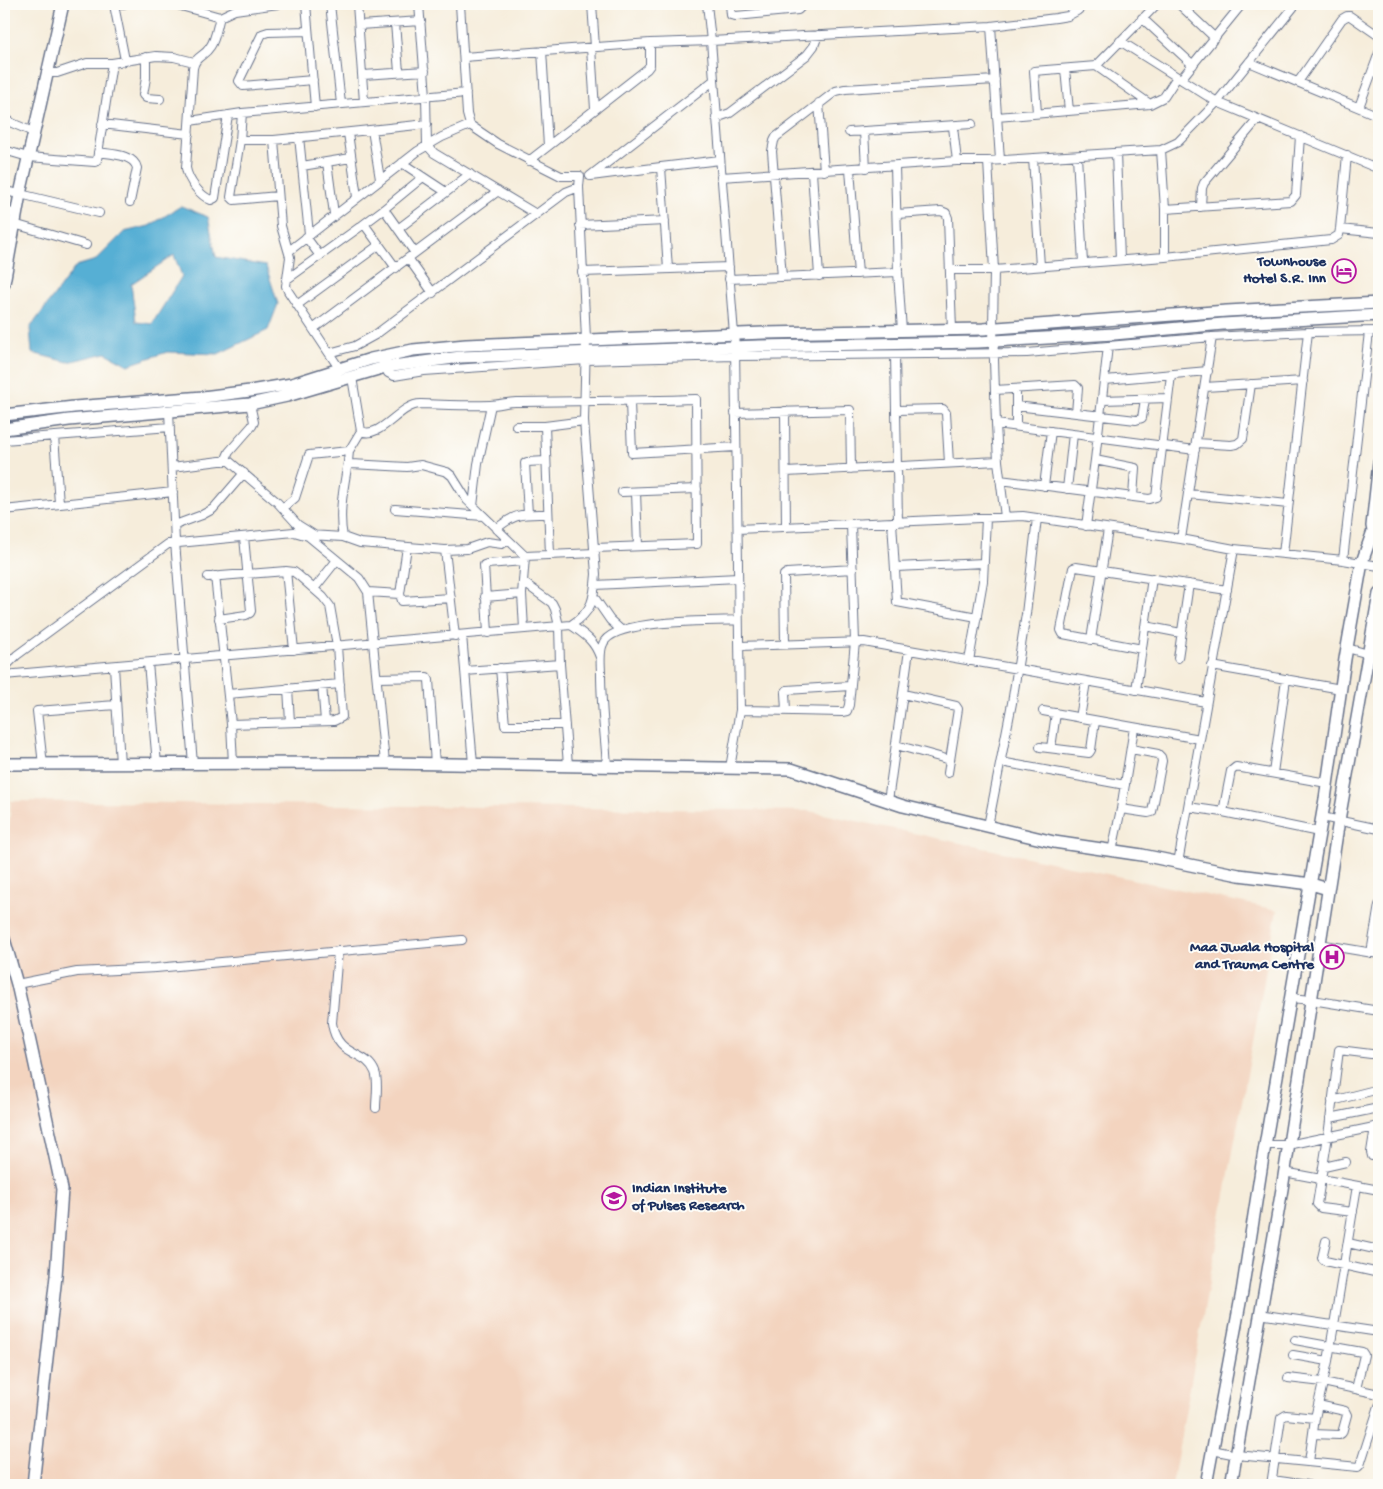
<svg xmlns="http://www.w3.org/2000/svg" width="1383" height="1489" font-family="'Gochi Hand',sans-serif">
<rect width="100%" height="100%" fill="#fdfcf7"/>
<filter id="ink" filterUnits="userSpaceOnUse"><feTurbulence type="fractalNoise" baseFrequency=".02" numOctaves="2"/><feDisplacementMap in="SourceGraphic" scale="10" xChannelSelector="R" yChannelSelector="G"/><feConvolveMatrix kernelMatrix="1 2 1 2 8 2 1 2 1" color-interpolation-filters="sRGB"/></filter>
<filter id="wash" filterUnits="userSpaceOnUse"><feTurbulence type="fractalNoise" baseFrequency=".0096" numOctaves="4" result="noise"/><feDisplacementMap in="SourceGraphic" scale="20" xChannelSelector="R" yChannelSelector="G"/><feGaussianBlur stdDeviation="1.12" result="paint"/><feColorMatrix in="noise" values="0 0 0 0 0 0 0 0 0 0 0 0 0 0 0 0 0 1.4 0 .05"/><feComposite in="paint" operator="in"/></filter>
<g filter="url(#wash)">
<rect width="100%" height="100%" fill="#f6eddb"/>
<path fill="#f3d4bf" d="M 11,801 L 809,811 L 1277,910 L 1172,1485 L 4,1485 L 4,896 Z"/>
<path fill="#57afd4" stroke="#396f99" fill-rule="evenodd" d="M 181,206 L 208,217 L 216,257 L 266,266 L 278,304 L 268,330 L 218,354 L 167,352 L 128,365 L 106,353 L 68,362 L 32,353 L 30,328 L 76,266 L 96,260 L 124,232 L 149,226 ZM 174,255 L 182,276 L 152,324 L 136,322 L 131,284 Z"/>
</g>
<g filter="url(#ink)">
<g fill="none" stroke-linecap="round" stroke-linejoin="round">
<g stroke="#68728a" stroke-width="10">
<path id="street" d="M 102,4 L 124,4
M 174,4 L 220,17 L 235,10 L 278,4
M 306,4 L 315,107
M 330,4 L 341,104
M 357,4 L 364,102
M 419,4 L 426,96 L 427,145 L 434,153 L 536,214
M 592,4 L 595,47
M 707,4 L 711,41 L 735,347 L 740,710 L 730,768
M 730,4 L 731,15 L 736,16 L 798,10 L 801,7 L 801,4
M 1179,4 L 1215,38
M 114,5 L 125,60
M 220,17 C 217,26 216,39 210,47 C 204,57 196,55 193,68 L 186,168 C 188,180 200,196 211,200 L 215,198 L 228,115
M 1142,18 L 1193,65
M 395,23 L 399,72
M 359,25 L 421,21
M 991,26 L 1000,160
M 308,31 L 268,32 L 262,34 L 239,81 L 243,86 L 313,80
M 1120,41 L 1217,102 L 1379,169
M 591,48 L 595,109
M 542,51 L 548,146
M 146,57 L 146,78 L 143,95 L 146,98 L 160,99
M 464,57 L 650,43 L 711,41 L 991,26 L 1056,18 L 1068,16 L 1077,11 L 1085,4
M 1249,62 L 1379,116
M 1096,66 L 1157,4
M 1065,69 L 1069,111
M 47,73 L 57,73 L 87,63 L 112,63 L 156,56 L 174,57 L 194,62
M 363,75 L 425,71
M 1181,79 L 1242,4
M 1298,82 L 1342,19 L 1347,16 L 1350,16 L 1379,36
M 819,103 L 824,171
M 1150,104 L 1164,97 L 1177,77
M 1359,107 L 1379,53
M 242,113 L 240,140 L 231,197 L 234,200 L 278,196
M 4,117 L 12,123 L 33,132
M 997,117 L 1150,104 L 1096,66 L 1034,71 L 1037,113
M 716,118 L 730,113 L 807,55 L 814,46 L 818,35
M 190,121 L 242,113 L 466,93
M 102,124 L 189,134
M 953,127 L 957,161
M 372,130 L 380,179
M 864,131 L 866,168
M 849,132 L 972,124
M 348,133 L 357,197
M 299,137 L 309,234
M 240,140 L 274,140 L 427,124
M 274,140 L 281,226 L 290,257 L 286,286 L 288,291 L 329,353 L 355,346 L 375,335 L 566,192 L 579,187
M 4,150 L 28,157 L 95,162 L 97,160 L 112,63
M 1161,150 L 1165,209 L 1165,257
M 98,152 C 110,154 134,154 137,168 L 130,202
M 1116,153 L 1120,260
M 1077,156 L 1083,263
M 1033,158 L 1040,266
M 529,161 L 647,69 L 650,65 L 650,43
M 988,161 L 994,270 L 993,328 L 996,424 L 998,461 L 1005,517
M 327,162 L 334,214
M 402,163 L 446,192
M 302,166 L 351,158
M 895,166 L 898,272 L 902,331
M 850,169 L 858,274
M 812,172 L 819,276
M 590,176 L 713,81
M 591,176 L 661,167
M 721,177 L 957,161 L 988,161 L 1161,150 L 1178,142 L 1217,102 L 1296,4
M 4,191 L 20,194 L 99,213
M 1201,207 L 1202,188 L 1204,183 L 1258,119
M 384,209 L 423,177
M 1165,209 L 1291,201 L 1296,195 L 1300,136
M 4,211 L 16,214
M 897,214 L 941,211 L 946,213 L 948,218 L 952,330
M 14,224 L 86,245
M 580,225 L 665,221
M 398,229 L 470,174
M 1340,229 L 1379,233
M 306,237 L 320,256
M 289,251 L 418,151 L 442,137 L 470,125
M 408,258 L 433,293
M 396,268 L 364,224 L 384,209 L 415,253
M 668,269 L 661,167 L 720,160
M 950,270 L 994,270 L 1165,257 L 1331,240 L 1339,235 L 1340,229 L 1347,155
M 582,272 L 729,267
M 782,277 L 772,151 L 774,141 L 776,137 L 836,91 L 845,89 L 995,80
M 729,279 L 898,272
M 286,280 L 364,224
M 297,305 L 379,245
M 313,329 L 498,191
M 329,353 L 339,368
M 895,355 L 898,522
M 385,367 L 388,373 L 394,376 L 424,371 L 586,360 L 734,356 L 1027,353 L 1212,337 L 1308,332 L 1379,331
M 352,377 L 361,431
M 1105,380 L 1208,371
M 1205,387 L 1303,381
M 995,390 L 1075,385 L 1078,388 L 1076,413
M 1103,400 L 1168,398
M 630,402 L 632,453 L 736,447
M 1016,406 L 1136,420 L 1142,418 L 1145,399
M 896,410 L 943,409 L 946,413 L 949,463
M 169,411 L 175,542 L 193,764
M 785,411 L 786,527
M 735,413 L 850,410 L 851,469
M 996,424 L 1195,450
M 516,426 L 545,426 L 584,421
M 545,426 L 550,555
M 1016,426 L 1016,389
M 54,436 L 59,503
M 4,440 L 170,427
M 1196,443 L 1231,445 L 1237,444 L 1243,439 L 1251,384
M 1095,460 L 1135,468 L 1133,497
M 225,461 L 229,452 L 252,426 L 254,422 L 250,404
M 348,462 C 344,486 338,513 343,537 L 360,543 L 445,550 L 455,636
M 172,467 L 220,461 L 229,461 L 277,502 L 298,525 L 314,535
M 786,472 L 998,461
M 1000,480 L 1149,499 L 1156,497 L 1171,375
M 1044,486 L 1051,431
M 1067,489 L 1073,434
M 622,492 L 697,489
M 636,492 L 638,546
M 1189,494 L 1288,504
M 473,506 L 478,464 L 491,405
M 283,508 L 295,498 L 309,455 L 349,451
M 395,509 L 483,516
M 4,510 L 173,492
M 528,514 L 525,463 L 527,462 L 546,461
M 892,522 L 897,602 L 977,617
M 175,525 L 202,515 L 213,509 L 244,473
M 1086,526 L 1095,460 L 1108,346
M 496,529 C 517,512 523,514 548,514
M 738,529 L 1023,516 L 1181,539 L 1234,549 L 1343,560 L 1379,566
M 310,535 L 343,537
M 1181,539 L 1212,337
M 407,547 L 400,594 L 402,601 L 451,598
M 595,548 L 697,544 L 696,399 C 636,401 576,401 516,402 C 507,402 499,405 490,405 C 467,406 444,405 421,404 C 399,404 381,440 361,431 L 349,451 L 348,462 L 351,464 L 407,467 L 421,465 L 447,472 L 452,476 L 467,500 L 525,556 L 595,553
M 445,550 L 467,549 L 487,542 L 502,544 L 508,540
M 1283,554 L 1308,332
M 1343,560 L 1369,332
M 896,567 L 984,563
M 215,576 L 231,724 L 233,764
M 208,577 L 286,571 L 294,650
M 523,582 L 552,603 L 555,609 L 559,626 L 560,664 L 568,765
M 595,585 L 738,578
M 314,589 L 337,560
M 368,592 L 400,594
M 485,597 L 522,594
M 594,597 L 610,620 L 621,630
M 219,619 L 246,615 L 250,613 L 251,611 L 244,537
M 571,625 C 585,635 594,640 600,657
M 1145,626 L 1181,633
M 524,629 L 522,594 L 525,557
M 488,633 L 484,565 L 487,564 L 524,561
M 462,635 L 473,764
M 1091,640 L 1108,529
M 785,644 L 784,575 L 787,573 L 853,569
M 740,646 L 864,642 L 1206,702
M 1347,648 L 1379,657
M 1142,649 L 1063,634 L 1061,630 L 1073,568 L 1076,567 L 1227,590
M 1178,658 L 1189,584
M 969,661 L 983,581 L 986,518
M 148,663 L 157,764
M 114,666 L 120,764
M 1212,666 L 1341,689
M 4,668 L 17,655 L 168,544 L 294,532 L 308,536 L 359,578 L 368,592 L 385,763
M 500,668 L 505,725 L 565,725
M 465,671 L 560,664
M 4,675 L 571,625 C 593,611 594,599 596,574 L 584,421 L 586,339 L 579,187 L 580,176 L 561,176 L 498,144 L 470,125 L 467,114 L 460,4
M 377,678 L 427,677 L 429,680 L 435,764
M 322,685 L 325,721
M 288,688 L 290,722
M 1136,690 L 1152,578
M 228,694 L 340,684
M 903,694 L 956,706 L 958,709 L 948,773
M 740,710 L 842,712 L 847,711 L 849,705 L 855,642 L 851,524
M 786,710 L 785,693 L 787,690 L 850,686
M 1043,711 L 1200,739
M 1080,718 L 1086,682
M 231,724 L 334,721 L 342,717 L 337,646 L 330,606 L 323,597 L 298,575 L 294,572 L 286,571
M 896,745 L 950,760
M 1040,747 L 1089,753 L 1091,750 L 1095,721
M 1051,748 L 1056,713
M 1001,762 L 1125,785
M 43,765 L 37,711 L 116,705
M 607,766 C 605,735 601,705 601,674 C 601,665 599,652 603,644 C 613,618 712,622 738,620
M 1273,773 L 1286,679
M 888,801 L 909,650
M 1188,807 L 1223,812 L 1319,832
M 1121,809 L 1148,813 L 1152,812 L 1162,761 L 1161,757 L 1158,754 L 1131,749
M 1223,812 L 1231,771 L 1236,767 L 1327,783
M 1322,817 L 1379,829
M 988,826 L 1012,703 L 1026,614 L 1037,518
M 1112,851 L 1121,809 L 1134,728
M 1178,863 L 1234,549
M 1319,944 L 1379,954
M 338,951 L 332,1023 C 337,1059 366,1049 375,1072 C 379,1082 376,1097 376,1108
M 1371,953 L 1379,905
M 17,984 L 77,972 L 156,968 L 462,940
M 1291,998 L 1312,1000 L 1379,1011
M 1332,1101 L 1379,1089
M 1330,1118 L 1379,1108
M 1375,1127 L 1371,1152 L 1372,1156 L 1379,1155
M 1265,1145 L 1288,1145 L 1379,1126
M 1324,1167 L 1346,1162
M 1284,1172 L 1379,1190
M 1353,1212 L 1321,1208 L 1317,1204 L 1328,1136 L 1339,1050 L 1379,1055
M 1326,1241 L 1322,1258 L 1325,1261 L 1379,1273
M 1348,1243 L 1379,1250
M 1259,1314 L 1379,1332
M 1295,1340 L 1362,1352 L 1364,1355 L 1356,1389
M 1293,1355 L 1328,1361
M 1288,1378 L 1323,1382 L 1379,1394
M 1313,1434 L 1339,1435 L 1342,1433 L 1347,1415 L 1345,1411 L 1318,1405
M 1212,1450 L 1237,1455 L 1358,1467 L 1360,1465 L 1379,1406
M 1309,1462 L 1315,1418 L 1328,1361 L 1357,1186
M 1272,1480 L 1308,1485
M 1271,1485 L 1281,1418 L 1286,1415 L 1315,1418"/>
</g>
<g stroke="#68728a" stroke-width="14">
<path id="secondary" d="M 4,283 L 20,194 L 63,4
M 4,415 L 74,407 L 203,397 L 250,391 L 292,384 L 371,359 L 413,350 L 466,345 L 764,333 L 983,329 L 1227,311 L 1379,303
M 4,429 L 69,420 L 250,404 L 287,396 L 385,367 L 461,357 L 759,346 L 978,342 L 1114,334 L 1223,324 L 1379,315
M 4,764 L 385,763 L 791,769 L 903,806 L 1054,842 L 1142,855 L 1239,875 L 1311,884 L 1328,889
M 4,939 L 17,984 L 30,1042 L 62,1189 L 56,1276 L 33,1485
M 1206,1485 L 1242,1292 L 1263,1157 L 1325,799 L 1345,659 L 1362,562 L 1373,531 L 1372,526 L 1379,462
M 1231,1485 L 1282,1189 L 1339,820 L 1379,594"/>
</g>
<use href="#street" stroke="#fff" stroke-width="8"/>
<use href="#secondary" stroke="#fff" stroke-width="11"/>
</g>
</g>
<defs>
<g id="hotel-ring" transform="scale(1.25)"><circle r="9.5" fill="#fdfcf7" stroke="#b5179e" stroke-width="1.5"/><path d="M-6-4.5h1.5V1H6V5H4.5V3h-9V5H-6ZM-4 0a1.8 1.8 0 1 1 3.6 0ZM.5 0V-2.5h3Q6-2.5 6 0Z" fill="#b5179e"/></g>
<g id="hospital-ring" transform="scale(1.25)"><circle r="9.5" fill="#fdfcf7" stroke="#b5179e" stroke-width="1.5"/><path d="M-5-5h3v3.5h4V-5h3V5h-3V1.5h-4V5h-3Z" fill="#b5179e"/></g>
<g id="university-ring" transform="scale(1.25)"><circle r="9.5" fill="#fdfcf7" stroke="#b5179e" stroke-width="1.5"/><path d="M0-5L7-2L0 1L-7-2ZM-4 1L0 2.5L4 1V4Q0 6-4 4Z" fill="#b5179e"/></g>
</defs>
<g fill-rule="evenodd">
<use href="#hotel-ring" x="1344" y="271"/>
<use href="#hospital-ring" x="1332" y="957"/>
<use href="#university-ring" x="614" y="1198"/>
</g>
<g text-anchor="middle" dominant-baseline="central" stroke-width="4" stroke-linejoin="round" paint-order="stroke">
<g font-size="15" font-weight="bold" fill="#1b2f5e" stroke="#fdfcf7" text-anchor="end">
<text x="1326" y="262">Townhouse<tspan x="1326" dy="17">Hotel S.R. Inn</tspan></text>
<text x="1314" y="948">Maa Jwala Hospital<tspan x="1314" dy="17">and Trauma Centre</tspan></text>
<text x="632" y="1189" text-anchor="start">Indian Institute<tspan x="632" dy="17">of Pulses Research</tspan></text>
</g>
</g>
<rect width="1383" height="1489" fill="none" stroke="#fdfcf7" stroke-width="20"/>
</svg>
